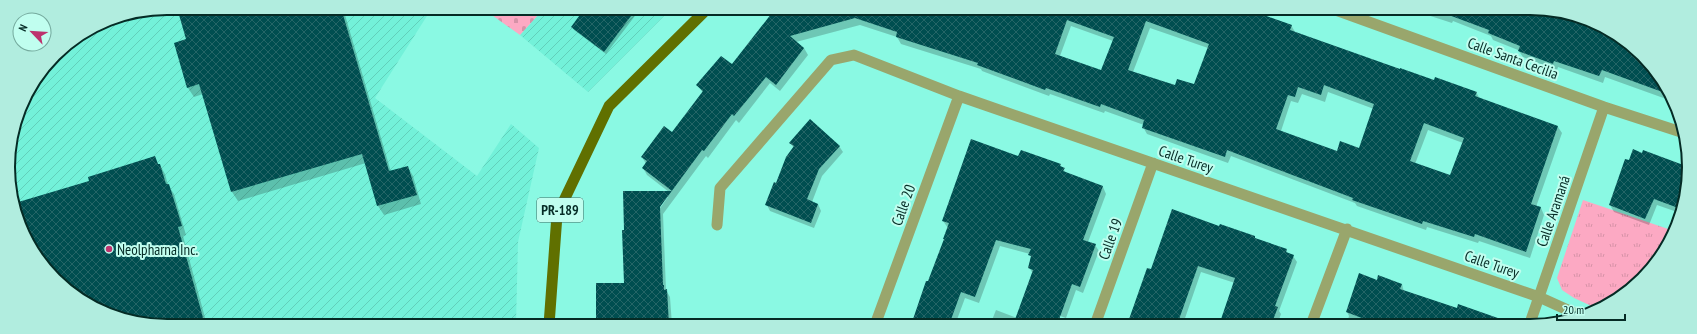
<svg xmlns="http://www.w3.org/2000/svg" width="1697" height="334" font-family="'PT Sans Narrow',sans-serif">
<defs>
<pattern id="industrial-furrows" width="10" height="10" patternUnits="userSpaceOnUse"><rect width="10" height="10" fill="#73f1d9"/><path d="M-1 1l2-2M0 10L10 0M9 11l2-2" fill="none" stroke="#62cfba"/></pattern>
<pattern id="cemetery-stones" width="16" height="16" patternUnits="userSpaceOnUse"><rect width="16" height="16" fill="#fca9c3"/><path d="M2 7V4a2 2 0 0 1 4 0v3zM10 15v-3a2 2 0 0 1 4 0v3z" fill="#d692a7"/></pattern>
<pattern id="park-tufts" width="24" height="20" patternUnits="userSpaceOnUse"><rect width="24" height="20" fill="#fca9c3"/><path d="M3 7l-1-3M5 7V3M7 7l1-3M15 17l-1-3M17 17v-4M19 17l1-3" fill="none" stroke="#d692a7"/></pattern>
<pattern id="building-cross-hatch" width="8" height="8" patternUnits="userSpaceOnUse"><rect width="8" height="8" fill="#004e50"/><path d="M0 0l8 8M0 8l8-8" fill="none" stroke="#246566"/></pattern>
</defs>
<rect width="100%" height="100%" fill="#8af9e3"/>
<path fill="url(#industrial-furrows)" d="M 167,8 L 432,8 L 375,98 L 477,176 L 511,124 L 539,148 L 518,242 L 516,325 L 146,325 L 47,272 L 17,218 L 8,157 L 20,106 L 55,54 L 106,20 Z
M 539,8 L 672,8 L 588,92 L 520,35 L 539,14 Z"/>
<path fill="url(#cemetery-stones)" d="M 482,8 L 539,8 L 539,14 L 520,35 Z"/>
<path fill="url(#park-tufts)" d="M 1583,200 L 1674,231 L 1673,237 L 1642,280 L 1598,309 L 1574,298 L 1562,290 L 1557,278 Z"/>
<path fill="#0003" fill-rule="evenodd" d="M 178,8 L 343,8 L 391,172 L 408,167 L 413,176 L 421,204 L 384,215 L 378,206 L 366,163 L 238,201 L 232,192 L 203,94 L 194,97 L 188,88 L 187,40 Z
M 587,8 L 641,8 L 606,54 L 574,30 L 572,27 Z
M 776,9 L 959,9 L 960,10 L 1020,21 L 1024,9 L 1245,9 L 1291,25 L 1295,32 L 1400,71 L 1476,92 L 1480,99 L 1558,127 L 1562,133 L 1536,207 L 1541,208 L 1544,215 L 1530,258 L 1479,241 L 1478,243 L 1427,227 L 1426,230 L 1357,206 L 1355,203 L 1231,156 L 1228,163 L 1147,134 L 1143,127 L 1144,125 L 1105,111 L 1104,113 L 1050,94 L 1049,96 L 982,71 L 981,69 L 901,44 L 897,37 L 860,25 L 796,42 L 804,48 L 808,55 L 780,91 L 770,83 L 739,123 L 736,120 L 708,158 L 706,156 L 663,214 L 666,290 L 670,297 L 672,325 L 597,325 L 625,284 L 623,231 L 669,192 L 647,175 L 643,168 L 646,164 L 642,157 L 673,134 L 703,93 L 698,86 L 732,66 ZM 1071,26 L 1113,41 L 1102,71 L 1060,56 ZM 1150,28 L 1208,48 L 1194,86 L 1175,86 L 1133,72 ZM 1328,92 L 1374,109 L 1360,149 L 1337,153 L 1281,131 L 1291,101 L 1298,103 L 1302,94 L 1325,102 ZM 1428,130 L 1463,143 L 1451,176 L 1415,164 ZM 666,197 L 668,197 L 658,211 L 656,210 Z
M 1409,9 L 1547,9 L 1609,29 L 1656,70 L 1675,109 L 1673,108 L 1669,100 L 1605,77 L 1603,83 L 1558,67 L 1557,70 L 1523,57 L 1518,50 L 1493,40 L 1491,36 L 1453,21 L 1452,23 Z
M 790,143 L 839,146 L 843,152 L 822,176 L 812,202 L 818,204 L 821,211 L 814,228 L 770,211 L 767,205 L 794,148 Z
M 1644,152 L 1686,167 L 1688,188 L 1680,213 L 1657,205 L 1649,225 L 1614,212 L 1610,205 L 1629,162 L 1642,154 Z
M 1019,158 L 1060,165 L 1067,174 L 1103,187 L 1106,194 L 1088,242 L 1095,245 L 1099,251 L 1083,293 L 1076,290 L 1066,318 L 1060,316 L 1057,325 L 990,325 L 996,310 L 1017,318 L 1033,274 L 1029,267 L 1032,259 L 1030,254 L 1000,246 L 979,303 L 965,298 L 955,325 L 912,325 L 927,282 L 929,283 L 945,240 L 948,228 L 943,221 Z
M 160,165 L 165,174 L 168,185 L 174,194 L 186,235 L 183,236 L 207,325 L 146,325 L 47,272 L 17,218 L 15,204 L 90,182 Z
M 1219,227 L 1254,237 L 1256,239 L 1286,250 L 1288,254 L 1293,256 L 1297,262 L 1279,311 L 1281,314 L 1277,325 L 1220,325 L 1235,283 L 1201,272 L 1183,324 L 1185,325 L 1127,325 L 1148,269 L 1151,271 Z
M 1377,281 L 1402,284 L 1404,292 L 1500,326 L 1346,326 L 1349,316 L 1347,312 Z"/>
<path fill="url(#building-cross-hatch)" fill-rule="evenodd" d="M 177,8 L 341,8 L 389,171 L 408,166 L 417,195 L 377,206 L 362,154 L 231,192 L 199,84 L 187,88 L 174,43 L 186,39 Z
M 585,8 L 637,8 L 604,52 L 571,27 Z
M 775,9 L 927,9 L 947,15 L 949,9 L 1247,9 L 1292,25 L 1290,30 L 1400,69 L 1400,68 L 1434,80 L 1435,77 L 1477,92 L 1475,96 L 1558,126 L 1531,204 L 1541,207 L 1526,252 L 1475,234 L 1474,237 L 1423,221 L 1422,224 L 1352,200 L 1353,198 L 1227,150 L 1225,157 L 1185,143 L 1142,128 L 1144,120 L 1101,104 L 1100,107 L 1046,88 L 1045,90 L 977,65 L 978,63 L 896,37 L 897,32 L 855,18 L 790,36 L 804,48 L 776,85 L 766,77 L 734,116 L 732,114 L 704,151 L 702,150 L 660,207 L 663,285 L 664,285 L 664,290 L 667,289 L 669,325 L 596,325 L 596,283 L 624,283 L 622,230 L 624,230 L 623,191 L 672,191 L 642,168 L 647,161 L 641,157 L 664,126 L 672,132 L 703,91 L 696,85 L 721,56 L 732,64 ZM 1067,20 L 1114,37 L 1101,70 L 1055,54 ZM 1146,21 L 1209,44 L 1194,84 L 1177,79 L 1175,85 L 1128,70 ZM 1324,85 L 1374,104 L 1359,148 L 1340,141 L 1337,151 L 1276,129 L 1288,95 L 1295,97 L 1298,87 L 1321,95 ZM 1424,123 L 1464,138 L 1450,175 L 1410,161 Z
M 1438,9 L 1550,9 L 1609,29 L 1656,70 L 1668,94 L 1602,70 L 1599,76 L 1554,61 L 1553,64 L 1518,51 L 1520,46 L 1488,33 L 1489,30 L 1438,11 Z
M 810,119 L 840,146 L 819,169 L 807,199 L 818,204 L 811,223 L 765,205 L 774,182 L 776,183 L 786,157 L 794,146 L 789,143 Z
M 971,139 L 1018,156 L 1021,150 L 1061,164 L 1060,166 L 1065,168 L 1063,171 L 1103,186 L 1083,240 L 1096,244 L 1080,287 L 1072,284 L 1057,325 L 1013,325 L 1033,270 L 1028,268 L 1031,256 L 1028,255 L 1031,249 L 996,240 L 975,297 L 961,292 L 949,325 L 911,325 L 926,281 L 928,281 L 944,239 L 943,239 L 949,223 L 942,221 Z
M 1633,149 L 1642,153 L 1643,150 L 1686,166 L 1688,188 L 1681,209 L 1654,199 L 1645,219 L 1609,205 L 1625,159 L 1629,160 Z
M 155,156 L 158,164 L 160,164 L 166,184 L 169,184 L 182,226 L 178,227 L 205,325 L 146,325 L 96,310 L 47,272 L 17,218 L 15,203 L 89,181 L 88,177 Z
M 1172,209 L 1219,226 L 1220,224 L 1255,236 L 1255,238 L 1287,249 L 1286,252 L 1294,255 L 1275,306 L 1278,307 L 1271,325 L 1219,325 L 1235,278 L 1198,266 L 1177,325 L 1127,325 L 1147,268 L 1151,269 Z
M 1359,273 L 1377,280 L 1378,275 L 1402,284 L 1400,289 L 1457,308 L 1458,304 L 1512,323 L 1512,326 L 1383,326 L 1346,312 Z"/>
<g fill="none" stroke-linecap="round" stroke-linejoin="round">
<path stroke="#99a66c" stroke-width="11" d="M 1333,9 L 1604,107 L 1684,133
M 717,225 L 720,188 L 831,60 L 854,55 L 959,96 L 1539,297 L 1581,316
M 875,325 L 959,96
M 1095,325 L 1153,163
M 1311,325 L 1347,229
M 1529,326 L 1604,107"/>
<path stroke="#607000" stroke-width="11" d="M 549,325 L 557,215 L 609,106 L 707,9"/>
</g>
<circle fill="#bd336e" stroke="#c0feef" stroke-width="1.5" cx="109" cy="249" r="4"/>
<g text-anchor="middle" dominant-baseline="central" stroke-width="4" stroke-linejoin="round" paint-order="stroke">
<rect fill="#c0feef" stroke="#3d6a62" stroke-width="1" x="537" y="198" width="46" height="24" rx="3"/>
<g font-size="14" font-weight="bold" fill="#052b25">
<text x="560" y="210">PR-189</text>
</g>
<g font-size="15" fill="#052b25" stroke="#c0feef">
<text transform="translate(1513 58) rotate(20)">Calle Santa Cecilia</text>
<text transform="translate(1186 159) rotate(19)">Calle Turey</text>
<text transform="translate(903 205) rotate(-70)">Calle 20</text>
<text transform="translate(1553 211) rotate(-71)">Calle Aramaná</text>
<text transform="translate(1110 239) rotate(-70)">Calle 19</text>
<text transform="translate(1492 264) rotate(19)">Calle Turey</text>
</g>
<g font-size="15" fill="#052b25" stroke="#c0feef" text-anchor="start">
<text x="117" y="249">Neolpharna Inc.</text>
</g>
</g>
<path d="M0 0H1697V334H0ZM167 15H1530A152 152 0 0 1 1682 167V167A152 152 0 0 1 1530 319H167A152 152 0 0 1 15 167V167A152 152 0 0 1 167 15Z" fill="#b1eddf" fill-rule="evenodd"/>
<path fill="none" stroke="#052b25" stroke-width="2" d="M167 15H1530A152 152 0 0 1 1682 167V167A152 152 0 0 1 1530 319H167A152 152 0 0 1 15 167V167A152 152 0 0 1 167 15Z"/>
<g transform="translate(32 32) rotate(295)"><circle r="19" fill="#c0feef" stroke="#75aa9e"/>
<path d="M0-3L7 15L0 10L-7 15Z" fill="#bd336e"/>
<text y="-6" font-size="11" font-weight="bold" text-anchor="middle" fill="#052b25">N</text>
</g>
<path d="M1557 314v6h68v-6" fill="none" stroke="#052b25" stroke-width="2"/>
<text x="1563" y="314" font-size="12" fill="#052b25" stroke="#c0feef" stroke-width="3" paint-order="stroke">20 m</text>
</svg>
